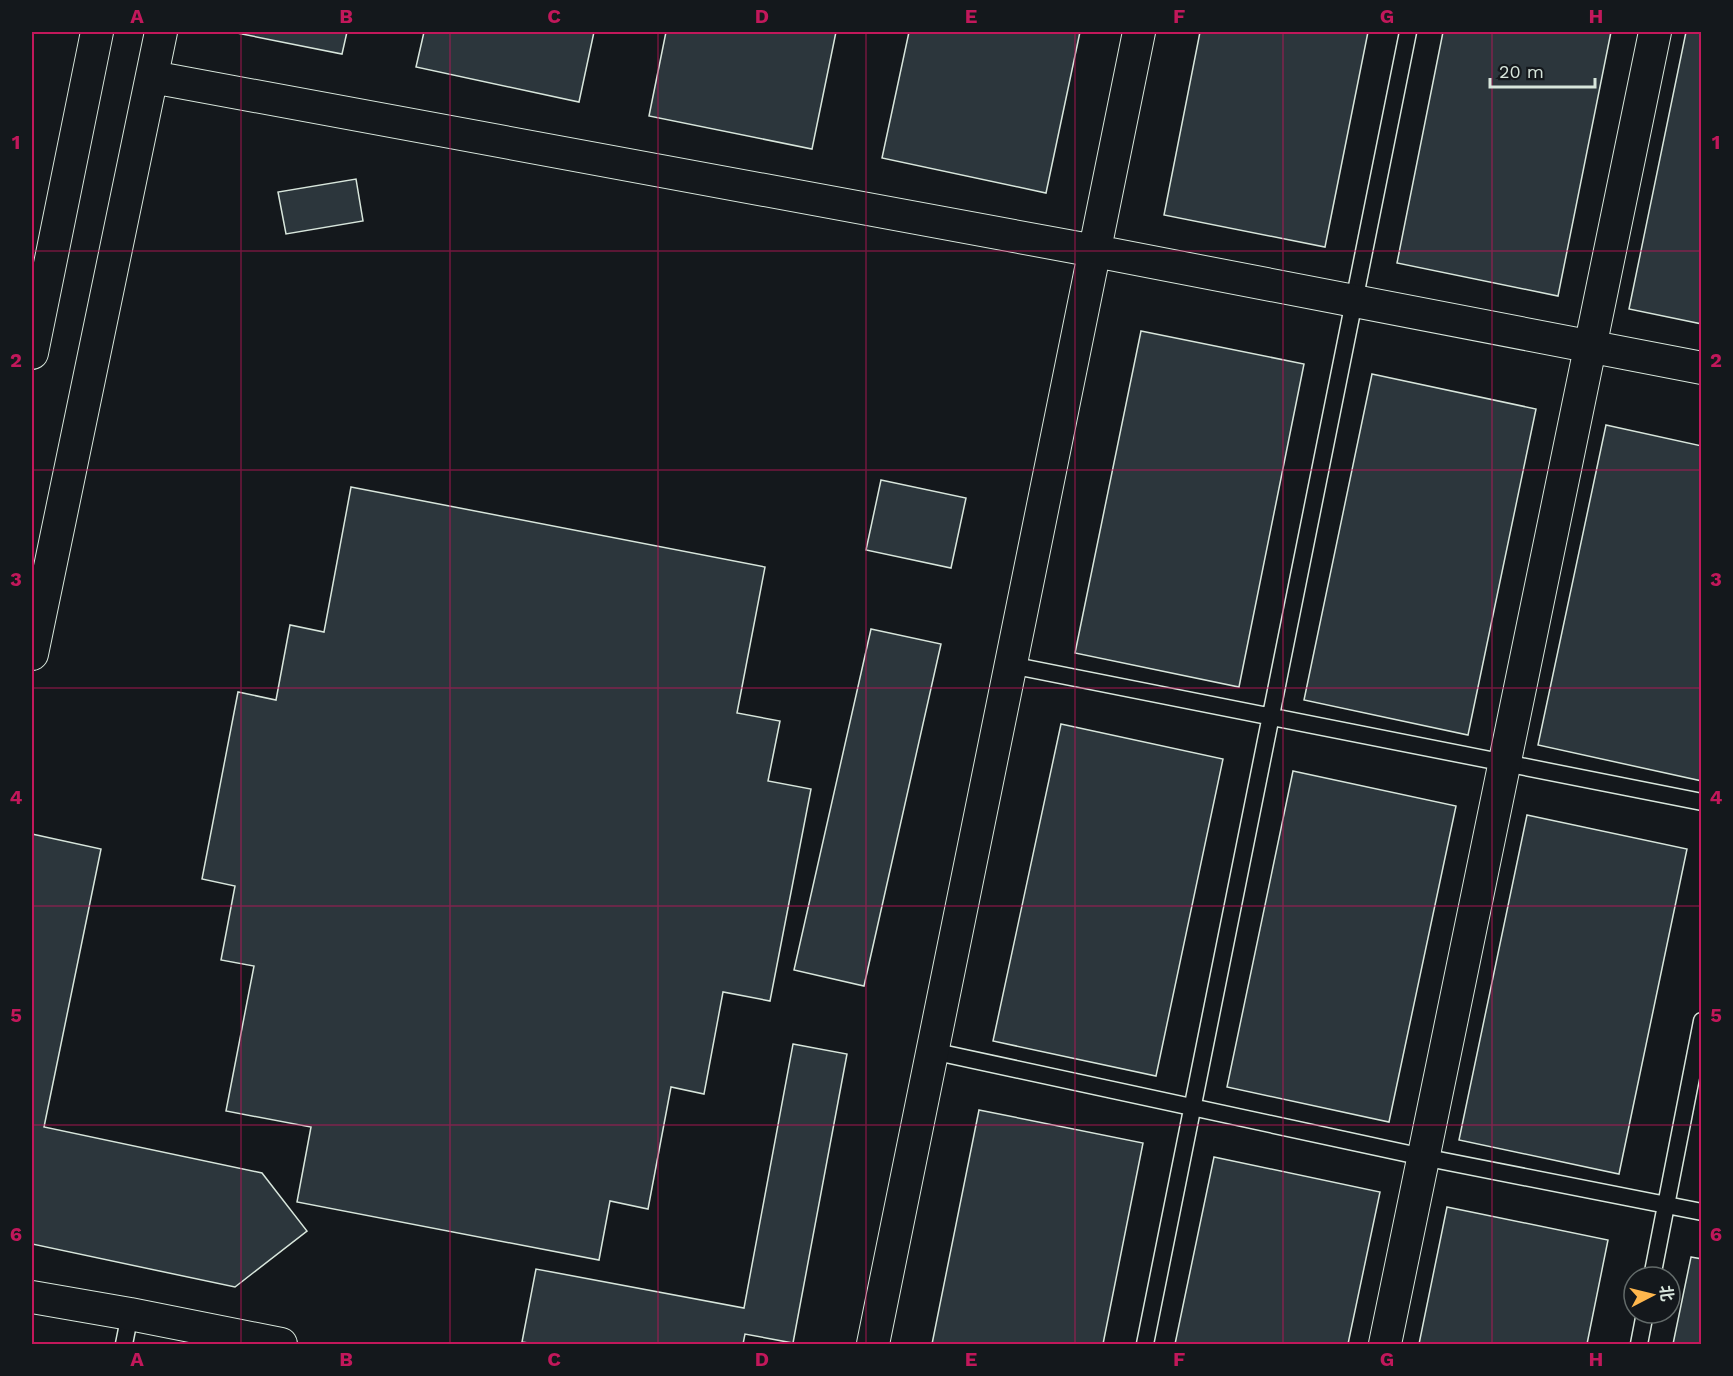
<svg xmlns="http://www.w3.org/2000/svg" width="1733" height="1376" font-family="'Work Sans','Noto Sans SC',sans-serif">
<rect width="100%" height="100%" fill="#14181c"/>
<path fill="#2c363c" stroke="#d8e6dc" stroke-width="1.5" d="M 232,32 L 347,32 L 342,54 Z
M 424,32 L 594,32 L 579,102 L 416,67 Z
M 666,32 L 836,32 L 812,149 L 649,116 Z
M 909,32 L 1080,32 L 1046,193 L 882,158 Z
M 1200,32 L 1368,32 L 1325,247 L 1164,215 Z
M 1443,32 L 1611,32 L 1558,296 L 1397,263 Z
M 1686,32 L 1702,32 L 1702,324 L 1629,309 Z
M 356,179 L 363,221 L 286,234 L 278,192 Z
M 1141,331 L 1304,364 L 1239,687 L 1075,653 Z
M 1372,374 L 1536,409 L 1468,735 L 1304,700 Z
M 1606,425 L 1702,446 L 1702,781 L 1538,745 Z
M 881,480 L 966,498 L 951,568 L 866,550 Z
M 351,487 L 765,567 L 737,713 L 780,721 L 768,781 L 811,789 L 770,1001 L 723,992 L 704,1094 L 671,1087 L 648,1209 L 610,1201 L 599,1260 L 297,1202 L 311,1127 L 226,1111 L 254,966 L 221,960 L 235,886 L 202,879 L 238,692 L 276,700 L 290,625 L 324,632 Z
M 871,629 L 941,644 L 864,986 L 794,970 Z
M 1061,724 L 1223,759 L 1156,1076 L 993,1041 Z
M 1293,771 L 1456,806 L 1389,1122 L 1227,1087 Z
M 1527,815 L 1687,849 L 1619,1174 L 1459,1140 Z
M 32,834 L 101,849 L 44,1127 L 262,1173 L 307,1231 L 235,1287 L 32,1244 Z
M 793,1044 L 847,1054 L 793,1343 L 745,1334 L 743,1344 L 535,1344 L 522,1342 L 536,1269 L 744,1308 Z
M 979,1110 L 1143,1143 L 1103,1344 L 932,1344 Z
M 1214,1157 L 1380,1192 L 1348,1344 L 1175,1344 Z
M 1447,1207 L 1608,1240 L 1587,1344 L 1419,1344 Z
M 1691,1257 L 1702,1259 L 1702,1344 L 1673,1344 Z"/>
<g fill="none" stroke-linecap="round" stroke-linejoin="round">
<g stroke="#d8e6dc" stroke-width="19">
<path id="lane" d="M 1010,665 L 1702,802
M 932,1051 L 1423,1157 L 1702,1212
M 1652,1277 L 1702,1021
M 124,1344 L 130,1314
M 1145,1344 L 1408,32
M 1639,1344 L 1645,1313"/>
</g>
<g stroke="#d8e6dc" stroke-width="34">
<path id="street" d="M 152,77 L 1095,251 L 1702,368
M 32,353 L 97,32
M 32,654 L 161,32
M 32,1297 L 130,1314 L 281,1344
M 873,1344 L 1139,32
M 1385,1344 L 1655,32"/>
</g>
<use href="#lane" stroke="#14181c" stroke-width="16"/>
<use href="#street" stroke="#14181c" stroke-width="32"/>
</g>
<path fill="none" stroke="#c2185b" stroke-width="1.5" stroke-opacity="0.55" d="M 241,32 L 241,1344M 450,32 L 450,1344M 658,32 L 658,1344M 866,32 L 866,1344M 1075,32 L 1075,1344M 1283,32 L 1283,1344M 1492,32 L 1492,1344M 32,251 L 1702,251M 32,470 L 1702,470M 32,688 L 1702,688M 32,906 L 1702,906M 32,1125 L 1702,1125"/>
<rect width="1733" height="1376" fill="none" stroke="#14181c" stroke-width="66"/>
<g transform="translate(1652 1295) rotate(83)"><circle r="28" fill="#14181c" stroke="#626a69" stroke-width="1.5"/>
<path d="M0-4.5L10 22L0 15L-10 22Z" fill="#ffb74d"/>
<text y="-9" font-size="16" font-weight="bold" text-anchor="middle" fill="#d8e6dc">北</text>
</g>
<path d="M1490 78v9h105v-9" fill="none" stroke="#d8e6dc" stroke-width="3"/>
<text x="1499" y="78" font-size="18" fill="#d8e6dc" stroke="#14181c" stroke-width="4.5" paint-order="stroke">20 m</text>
<rect x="33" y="33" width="1667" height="1310" fill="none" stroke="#c2185b" stroke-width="2"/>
<g font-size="20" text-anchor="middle" font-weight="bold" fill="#c2185b">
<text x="137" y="23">A</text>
<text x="346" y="23">B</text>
<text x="554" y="23">C</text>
<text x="762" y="23">D</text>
<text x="971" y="23">E</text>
<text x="1179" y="23">F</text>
<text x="1387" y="23">G</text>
<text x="1596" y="23">H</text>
<text x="16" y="149">1</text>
<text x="1716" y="149">1</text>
<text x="16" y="367">2</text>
<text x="1716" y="367">2</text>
<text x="16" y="586">3</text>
<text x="1716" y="586">3</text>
<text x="16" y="804">4</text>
<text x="1716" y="804">4</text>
<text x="16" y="1022">5</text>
<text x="1716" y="1022">5</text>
<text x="16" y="1241">6</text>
<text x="1716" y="1241">6</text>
<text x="137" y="1366">A</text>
<text x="346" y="1366">B</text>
<text x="554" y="1366">C</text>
<text x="762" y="1366">D</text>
<text x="971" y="1366">E</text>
<text x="1179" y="1366">F</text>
<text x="1387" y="1366">G</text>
<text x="1596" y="1366">H</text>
</g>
</svg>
